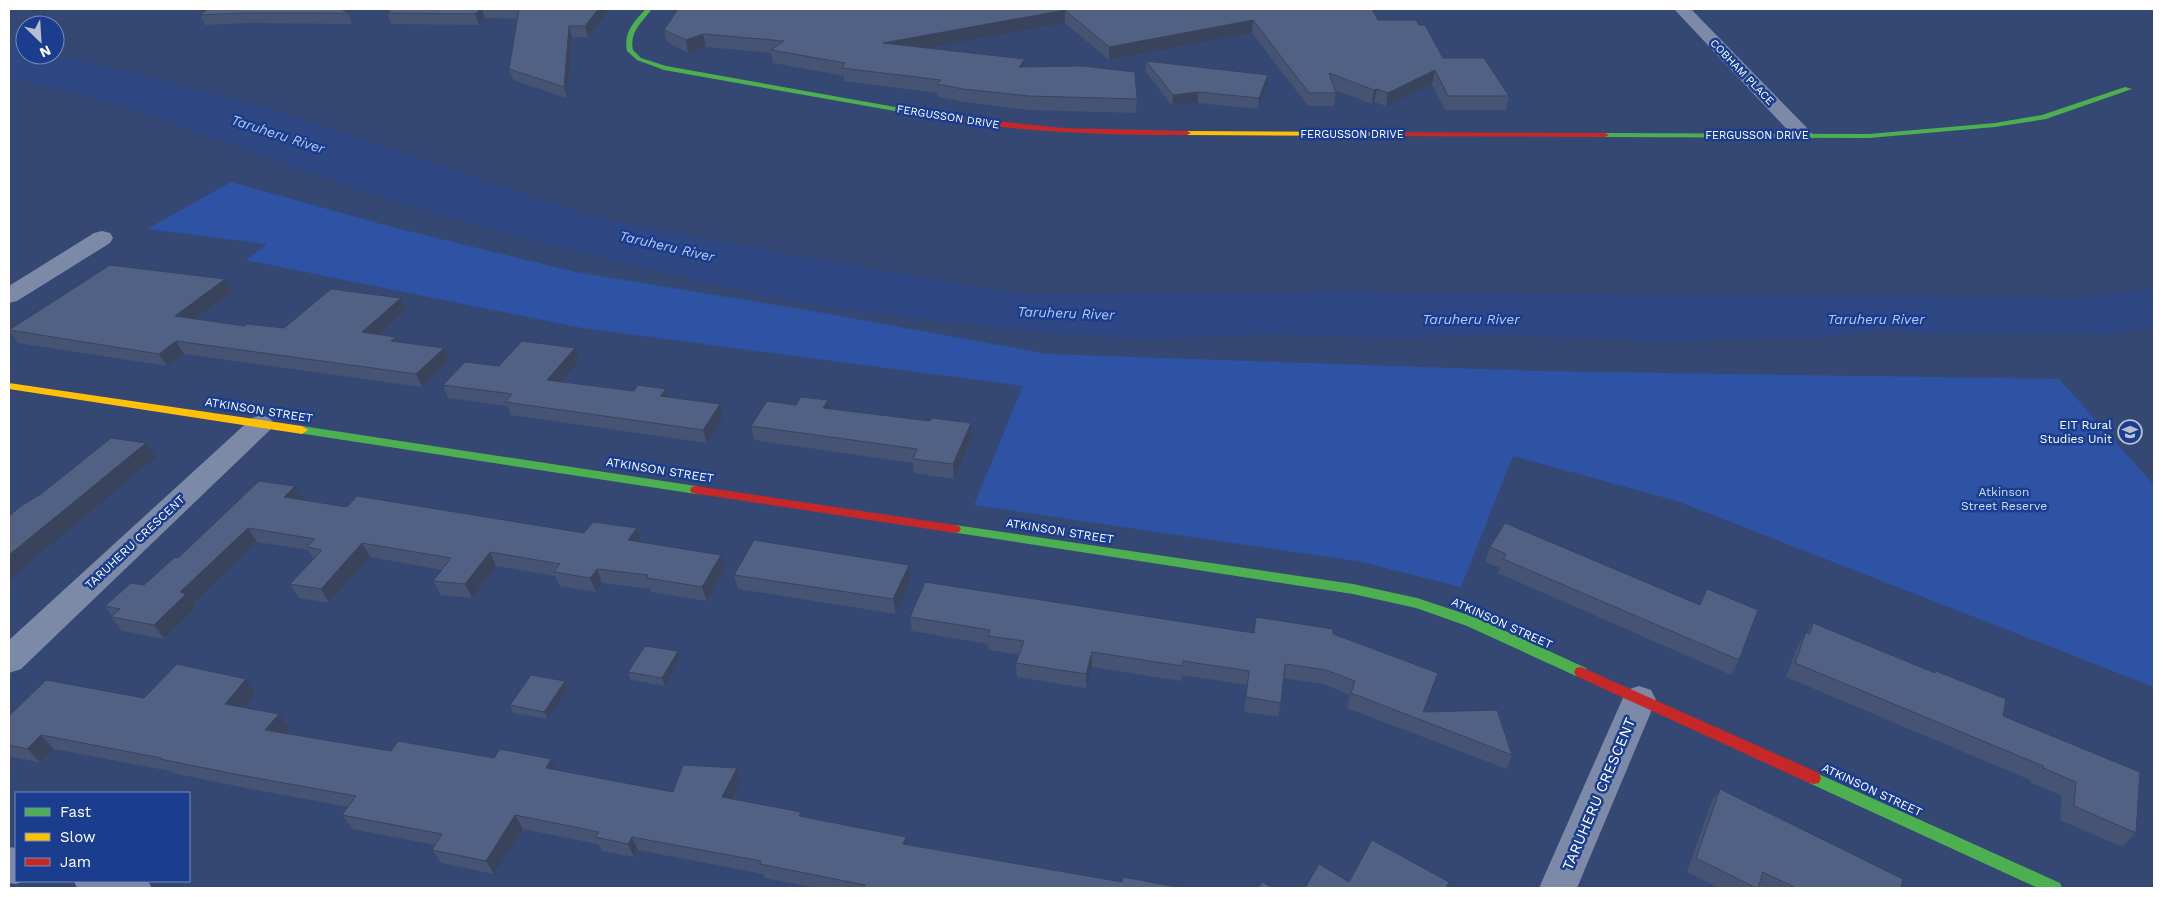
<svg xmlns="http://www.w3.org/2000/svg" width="2163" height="897" font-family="'Work Sans',sans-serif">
<rect width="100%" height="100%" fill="#354873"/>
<path fill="#2e53a4" d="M 231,182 L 388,226 L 575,272 L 807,310 L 1048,354 L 1539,371 L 2059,379 L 2154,485 L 2154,687 L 1677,501 L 1513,456 L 1461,587 L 1362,562 L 974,505 L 1023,386 L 582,328 L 246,260 L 267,244 L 147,229 Z"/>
<path fill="#2f4782" d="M 9,43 L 25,48 L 25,55 L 55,55 L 139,74 L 278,111 L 590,216 L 782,253 L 1020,294 L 1349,292 L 2084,298 L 2154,289 L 2154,300 L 1821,338 L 1659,341 L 1495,335 L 1402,339 L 1270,334 L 1141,340 L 1037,332 L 834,308 L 775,298 L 540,243 L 385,199 L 124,106 L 9,77 Z"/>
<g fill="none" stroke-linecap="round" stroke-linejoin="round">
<path fill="#2f4782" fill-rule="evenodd" d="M 2154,297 L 2154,327 L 2113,334 L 1911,333 L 1894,328 L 1886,318 L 1894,308 L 1911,303 L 2113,304 Z"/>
<path fill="#7c89a7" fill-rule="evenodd" d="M 1674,9 L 1691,9 L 1810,131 L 1813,135 L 1810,139 L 1803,141 L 1796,139 Z
M 102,231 L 110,233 L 113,238 L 110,243 L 17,301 L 9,303 L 9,286 L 94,233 Z
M 261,415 L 270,418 L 274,424 L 270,430 L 21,669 L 9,673 L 9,640 L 252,418 Z
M 1639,686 L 1651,690 L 1656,700 L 1577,888 L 1539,888 L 1622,700 L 1627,690 Z
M 9,847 L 16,848 L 16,881 L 24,881 L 16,884 L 9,883 Z
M 74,881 L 148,881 L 152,888 L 77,888 Z"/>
<path fill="#4caf50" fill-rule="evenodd" d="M 646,9 L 652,9 C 642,22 629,32 633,50 L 641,58 L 666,66 L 940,115 L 944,117 L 940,119 L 664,70 L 637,60 L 627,51 C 623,33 634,21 646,9 Z
M 2125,87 L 2132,89 L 2046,119 L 1995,127 L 1869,138 L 1605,137 L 1601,135 L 1605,133 L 1869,134 L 1995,123 L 2042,115 Z
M 302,426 L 696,486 L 702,490 L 696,494 L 298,433 L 296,430 Z
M 955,525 L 1353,584 L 1417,598 L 1477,618 L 1586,668 L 1588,672 L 1586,676 L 1581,677 L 1576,676 L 1467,626 L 1416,608 L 1353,594 L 951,532 L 949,529 L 951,526 Z
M 1814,772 L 2060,883 L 2062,888 L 2038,888 L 1809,783 L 1807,778 L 1809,773 Z"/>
<path fill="#ffc107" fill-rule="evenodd" d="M 1184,131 L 1376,132 L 1380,134 L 1376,136 L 1187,135 L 1184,135 Z
M 9,383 L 302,426 L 308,430 L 302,434 L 9,389 Z"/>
<path fill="#c62828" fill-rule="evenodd" d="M 937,115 L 1063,128 L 1187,131 L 1191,133 L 1187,135 C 1104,135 1022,132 940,119 L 936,117 Z
M 1373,132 L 1605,133 L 1609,135 L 1605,137 L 1376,136 L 1373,136 Z
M 696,486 L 955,525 L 959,526 L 961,529 L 959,532 L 955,533 L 692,493 L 690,490 L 692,487 Z
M 1581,667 L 1819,773 L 1821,778 L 1819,783 L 1814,784 L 1809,783 L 1576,676 L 1574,672 L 1576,668 Z"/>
</g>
<path fill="#465372" d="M 196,9 L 341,9 L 348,13 L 352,24 L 246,23 L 205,25 L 200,15 L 207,9 Z
M 392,9 L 610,9 L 588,37 L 572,37 L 567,98 L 513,80 L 509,69 L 517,19 L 485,18 L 479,25 L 391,24 L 387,13 Z
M 678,9 L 1372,9 L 1378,20 L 1419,25 L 1443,58 L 1509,96 L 1506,110 L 1445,110 L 1432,84 L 1386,106 L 1374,102 L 1372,104 L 1335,90 L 1336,93 L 1334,106 L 1308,106 L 1252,33 L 1109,60 L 1065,23 L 928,48 L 1025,67 L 1137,99 L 1136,113 L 1029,110 L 964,102 L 938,97 L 938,93 L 844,81 L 844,76 L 773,63 L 771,53 L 706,47 L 688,53 L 667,42 L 664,30 Z
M 1146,61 L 1267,86 L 1258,109 L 1198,103 L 1172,106 L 1146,72 Z
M 232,292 L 196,319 L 245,326 L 284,328 L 401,298 L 406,310 L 379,335 L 396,337 L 398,342 L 444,348 L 449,361 L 422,387 L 184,354 L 167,366 L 18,343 L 9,330 Z
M 575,348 L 579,361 L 561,382 L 634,391 L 666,389 L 668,397 L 723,417 L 707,443 L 511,415 L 507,406 L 448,398 L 443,385 L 499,366 Z
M 828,400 L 829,408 L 972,437 L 954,479 L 914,473 L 913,463 L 754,440 L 751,426 L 796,405 Z
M 303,500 L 347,507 L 641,542 L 725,569 L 707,601 L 651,592 L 651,589 L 602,583 L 596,592 L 560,586 L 555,576 L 496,566 L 472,598 L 441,595 L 433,581 L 442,570 L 370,557 L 329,603 L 299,598 L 290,584 L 314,559 L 308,550 L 257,542 L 193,604 L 196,608 L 164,639 L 122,631 L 111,617 L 112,616 L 105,606 L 144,585 L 178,558 Z
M 1490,547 L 1699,605 L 1707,589 L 1739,660 L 1731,675 L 1498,573 L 1500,568 L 1485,562 Z
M 734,575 L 911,579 L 896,614 L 738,589 Z
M 910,617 L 1254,633 L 1333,634 L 1434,688 L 1424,712 L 1512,755 L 1507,769 L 1347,708 L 1350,695 L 1323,684 L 1283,678 L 1281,703 L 1278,717 L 1244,712 L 1247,685 L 1182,675 L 1181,681 L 1092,667 L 1086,688 L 1017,677 L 1016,663 L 1019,655 L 989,650 L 988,644 L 912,631 Z
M 1813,623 L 1934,673 L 1936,671 L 2003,716 L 2136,833 L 2122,847 L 2060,820 L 2062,796 L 2030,782 L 2030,780 L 1786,677 L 1797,647 L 1806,632 L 1807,633 Z
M 678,651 L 680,658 L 665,686 L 631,680 L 628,672 Z
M 246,679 L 256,693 L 244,707 L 289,728 L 285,733 L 391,751 L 494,758 L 551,759 L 556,770 L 673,792 L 741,782 L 733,799 L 802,816 L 907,844 L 1122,882 L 1182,888 L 818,888 L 764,878 L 763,874 L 638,850 L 634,857 L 602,851 L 598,844 L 523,829 L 494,874 L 441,863 L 432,850 L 435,845 L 352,829 L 342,815 L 348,807 L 251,789 L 172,773 L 170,771 L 54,749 L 41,763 L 9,756 L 9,716 L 144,698 Z
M 565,681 L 568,689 L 548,719 L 513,713 L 510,705 Z
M 1720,789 L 1901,888 L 1719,888 L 1687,872 L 1711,803 Z"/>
<path fill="#39445c" d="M 481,9 L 482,9 L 485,18 L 479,25 L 475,14 Z
M 598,9 L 610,9 L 588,37 L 585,26 Z
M 1065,10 L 1065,23 L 885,56 L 883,43 Z
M 1253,20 L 1252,33 L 1109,60 L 1109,47 Z
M 569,26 L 572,37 L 567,98 L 564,87 Z
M 703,34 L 706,47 L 688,53 L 686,40 Z
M 1025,59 L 1025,72 L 1019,67 Z
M 1435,70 L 1432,84 L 1386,106 L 1388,93 Z
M 1268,75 L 1267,86 L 1258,109 L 1259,98 Z
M 1377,89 L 1374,102 L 1372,104 L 1374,90 Z
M 1198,92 L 1198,103 L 1172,106 L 1173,95 Z
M 225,279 L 232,292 L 182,329 L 175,316 Z
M 401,298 L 406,310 L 368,345 L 362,332 Z
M 396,337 L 402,349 L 391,341 Z
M 176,341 L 184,354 L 167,366 L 159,354 Z
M 444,348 L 449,361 L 422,387 L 416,374 Z
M 575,348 L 579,361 L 552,393 L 547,380 Z
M 666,389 L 670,402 L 660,396 Z
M 828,400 L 830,414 L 823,408 Z
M 720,404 L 723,417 L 707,443 L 703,430 Z
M 971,423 L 972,437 L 954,479 L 953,464 Z
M 146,443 L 156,457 L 22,569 L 22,570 L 9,581 L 9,555 Z
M 295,486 L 303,500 L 284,497 Z
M 248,528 L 257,542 L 193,604 L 196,608 L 164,639 L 154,625 L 180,592 Z
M 637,528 L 641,542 L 628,540 Z
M 362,543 L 370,557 L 329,603 L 321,589 Z
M 490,552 L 496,566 L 472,598 L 465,584 Z
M 721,555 L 725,569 L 707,601 L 702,587 Z
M 909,565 L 911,579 L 896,614 L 893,599 Z
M 597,569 L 602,583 L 596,592 L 590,578 Z
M 678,651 L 680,658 L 665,686 L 662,678 Z
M 1092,652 L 1092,667 L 1086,688 L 1086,674 Z
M 1438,673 L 1434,688 L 1421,720 L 1423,712 Z
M 246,679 L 256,693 L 235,718 L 225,704 Z
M 565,681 L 568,689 L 548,719 L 544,712 Z
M 279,714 L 289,728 L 276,744 L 265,730 Z
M 41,735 L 54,749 L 41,763 L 27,749 Z
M 551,759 L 558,773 L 546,768 Z
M 737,768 L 741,782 L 727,811 L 722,797 Z
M 515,815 L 523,829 L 494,874 L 486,861 Z
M 632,837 L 638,850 L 634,857 L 628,844 Z
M 906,837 L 908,850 L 903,844 Z"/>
<path fill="#516184" stroke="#39445c" d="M 208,9 L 341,9 L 348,13 L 241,13 L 200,15 Z
M 392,9 L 481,9 L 475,14 L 387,13 Z
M 519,9 L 598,9 L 585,26 L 569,26 L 564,87 L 509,69 Z
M 678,9 L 1372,9 L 1378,20 L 1416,20 L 1419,25 L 1425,25 L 1443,58 L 1484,58 L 1509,96 L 1448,96 L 1435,70 L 1388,93 L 1377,89 L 1374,90 L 1329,73 L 1336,93 L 1309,93 L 1253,20 L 1109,47 L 1065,10 L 883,43 L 1025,59 L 1019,67 L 1083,66 L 1135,72 L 1137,99 L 1029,96 L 963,89 L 937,84 L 941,80 L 842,68 L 845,63 L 771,50 L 784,41 L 703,34 L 686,40 L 664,30 Z
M 1146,61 L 1268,75 L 1259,98 L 1198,92 L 1173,95 Z
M 110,265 L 225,279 L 175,316 L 245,326 L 247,324 L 284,328 L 331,289 L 401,298 L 362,332 L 396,337 L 391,341 L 444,348 L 416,374 L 176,341 L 159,354 L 9,330 Z
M 522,341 L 575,348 L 547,380 L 634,391 L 638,385 L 666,389 L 660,396 L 720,404 L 703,430 L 505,402 L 512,394 L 443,385 L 465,362 L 499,366 Z
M 801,397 L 828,400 L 823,408 L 930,421 L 932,418 L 971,423 L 953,464 L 913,459 L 917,449 L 751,426 L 767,401 L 796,405 Z
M 111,438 L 146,443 L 9,555 L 9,516 L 21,506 L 41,494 Z
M 259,481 L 295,486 L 284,497 L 347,507 L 357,496 L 584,533 L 593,522 L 637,528 L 628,540 L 721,555 L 702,587 L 647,578 L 648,575 L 597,569 L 590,578 L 554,572 L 560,564 L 490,552 L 465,584 L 433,581 L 451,558 L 362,543 L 321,589 L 290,584 L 322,550 L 307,547 L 315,539 L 248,528 L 180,592 L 186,594 L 154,625 L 111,617 L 120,609 L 105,606 L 131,583 L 144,585 L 175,557 L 178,558 Z
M 1505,523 L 1700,605 L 1707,589 L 1758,610 L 1739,660 L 1503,559 L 1506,554 L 1490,547 Z
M 754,540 L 909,565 L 893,599 L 734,575 Z
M 925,582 L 1254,633 L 1256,617 L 1333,629 L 1333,634 L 1438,673 L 1423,712 L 1497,710 L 1512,755 L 1351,693 L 1355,681 L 1326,670 L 1285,664 L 1281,703 L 1246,697 L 1249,671 L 1183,661 L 1182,666 L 1092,652 L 1086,674 L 1016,663 L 1024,641 L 988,636 L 990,630 L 910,617 Z
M 1813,623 L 1935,673 L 1936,671 L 2006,699 L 2003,716 L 2140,772 L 2136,833 L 2074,806 L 2076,782 L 2043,768 L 2043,766 L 1795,663 L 1806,632 L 1810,634 Z
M 645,646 L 678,651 L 662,678 L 628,672 Z
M 177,664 L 246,679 L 225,704 L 279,714 L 265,730 L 391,751 L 398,741 L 494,758 L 500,749 L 551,759 L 546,768 L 673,792 L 683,765 L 737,768 L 722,797 L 801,812 L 799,816 L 906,837 L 903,844 L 1122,882 L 1123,877 L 1182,888 L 863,888 L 865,885 L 760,864 L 761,861 L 632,837 L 628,844 L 595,837 L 599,832 L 515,815 L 486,861 L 432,850 L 442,834 L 342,815 L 356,796 L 240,775 L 160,759 L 161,758 L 41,735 L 27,749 L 9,745 L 9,716 L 46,680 L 144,698 Z
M 531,675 L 565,681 L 544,712 L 510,705 Z
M 1720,789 L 1903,879 L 1901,888 L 1796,888 L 1763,872 L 1758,888 L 1756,888 L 1696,858 Z
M 1372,840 L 1449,882 L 1446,888 L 1305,888 L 1319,864 L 1349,882 Z
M 1263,882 L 1272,888 L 1258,888 Z"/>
<defs>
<g id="university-ring" transform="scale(1.25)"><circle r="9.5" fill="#1a3d8e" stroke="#b8bfce" stroke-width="1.5"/><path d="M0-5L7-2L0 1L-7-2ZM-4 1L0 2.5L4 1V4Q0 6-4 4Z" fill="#b8bfce"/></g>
</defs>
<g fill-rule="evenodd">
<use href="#university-ring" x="2130" y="432"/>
</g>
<g text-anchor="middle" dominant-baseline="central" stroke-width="5" stroke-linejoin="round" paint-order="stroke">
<g font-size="11" fill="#fff" stroke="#1a3d8e">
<text transform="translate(1742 72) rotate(46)">COBHAM PLACE</text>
<text transform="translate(948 117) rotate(9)">FERGUSSON DRIVE</text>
<text x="1352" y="134">FERGUSSON DRIVE</text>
<text x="1757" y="135">FERGUSSON DRIVE</text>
</g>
<g font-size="12" fill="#fff" stroke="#1a3d8e">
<text transform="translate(259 410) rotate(9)">ATKINSON STREET</text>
<text transform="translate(660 470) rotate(9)">ATKINSON STREET</text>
<text transform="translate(1060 531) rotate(9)">ATKINSON STREET</text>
<text transform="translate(135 542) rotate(-43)">TARUHERU CRESCENT</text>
<text transform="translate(1502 623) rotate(24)">ATKINSON STREET</text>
<text transform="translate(1872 790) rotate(25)">ATKINSON STREET</text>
</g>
<g font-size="12" fill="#fff" stroke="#1a3d8e" text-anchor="end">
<text x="2112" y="425">EIT Rural<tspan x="2112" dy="14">Studies Unit</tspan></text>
</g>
<g font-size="12" fill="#cddbfa" stroke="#1a3d8e">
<text x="2004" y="492">Atkinson<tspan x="2004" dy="14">Street Reserve</tspan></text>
</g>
<g font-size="14" font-style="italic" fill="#b3c8f5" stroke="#1a3d8e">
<text transform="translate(278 134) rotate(18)">Taruheru River</text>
<text transform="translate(667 246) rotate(13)">Taruheru River</text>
<text transform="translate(1066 313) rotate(2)">Taruheru River</text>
<text x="1471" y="319">Taruheru River</text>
<text x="1876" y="319">Taruheru River</text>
</g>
<g font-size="15" fill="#fff" stroke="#1a3d8e">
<text transform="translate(1599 794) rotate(-67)">TARUHERU CRESCENT</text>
</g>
</g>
<rect width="2163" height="897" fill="none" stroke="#ffffff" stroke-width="20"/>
<rect x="15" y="792" width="175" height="90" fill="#1a3d8e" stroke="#768bbb"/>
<rect x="25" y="808" width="25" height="8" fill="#4caf50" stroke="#768bbb"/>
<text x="60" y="817" font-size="15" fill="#ffffff">Fast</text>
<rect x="25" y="833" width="25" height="8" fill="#ffc107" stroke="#768bbb"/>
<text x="60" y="842" font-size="15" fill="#ffffff">Slow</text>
<rect x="25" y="858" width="25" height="8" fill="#c62828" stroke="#768bbb"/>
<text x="60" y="867" font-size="15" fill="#ffffff">Jam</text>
<g transform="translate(40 40) rotate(155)"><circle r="24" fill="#1a3d8e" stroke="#768bbb"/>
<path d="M0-4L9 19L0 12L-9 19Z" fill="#b8bfce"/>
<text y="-8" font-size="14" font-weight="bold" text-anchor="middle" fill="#ffffff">N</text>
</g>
</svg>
